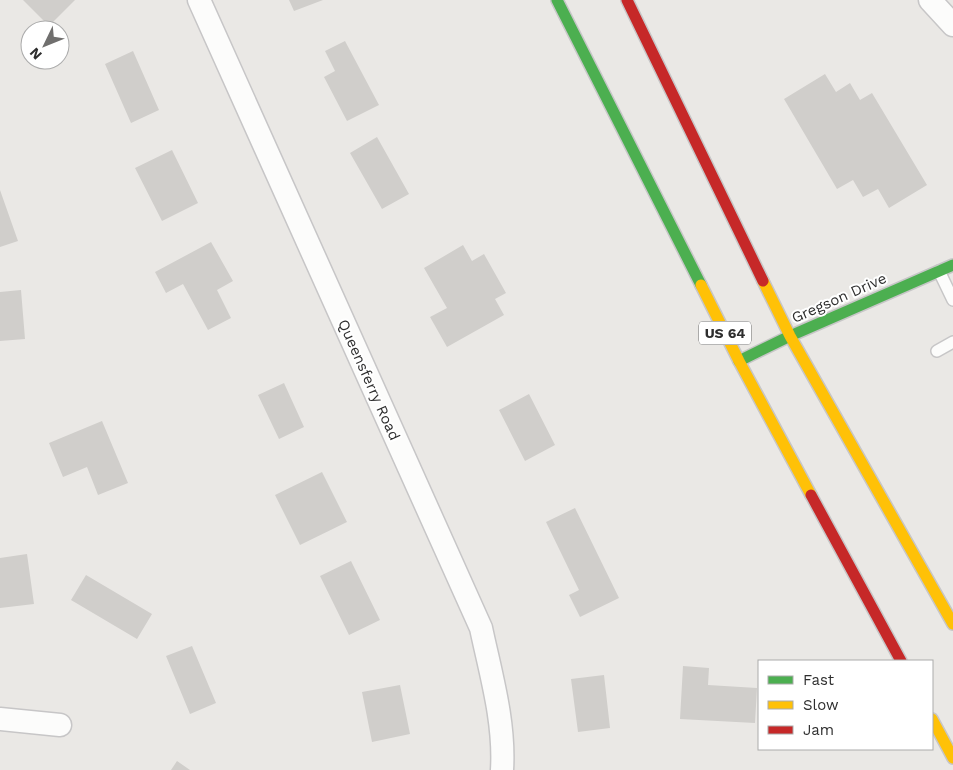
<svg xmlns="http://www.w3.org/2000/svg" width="953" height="770" font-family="'Work Sans',sans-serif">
<rect width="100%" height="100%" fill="#eae8e5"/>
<path fill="#d0cecb" d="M 23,0 L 75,0 L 49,26 Z
M 289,0 L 323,0 L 294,11 Z
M 345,41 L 379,105 L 347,121 L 324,77 L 335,71 L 325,51 Z
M 133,51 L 159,110 L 131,123 L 105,64 Z
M 825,74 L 836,92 L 850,83 L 860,100 L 872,93 L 927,185 L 889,208 L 878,189 L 863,197 L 853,180 L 837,189 L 784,99 Z
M 377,137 L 409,194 L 382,209 L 350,153 Z
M 172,150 L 198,203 L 162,221 L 135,168 Z
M 0,190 L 18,241 L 0,247 Z
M 211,242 L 233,281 L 217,290 L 231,318 L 208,330 L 183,284 L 166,293 L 155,272 Z
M 463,245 L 472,261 L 484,254 L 506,293 L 495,299 L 504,315 L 447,347 L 430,317 L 447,308 L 424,268 Z
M 21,290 L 25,339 L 0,341 L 0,292 Z
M 284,383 L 304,427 L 279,439 L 258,395 Z
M 529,394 L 555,445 L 525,461 L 499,410 Z
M 102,421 L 128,483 L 98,495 L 87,467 L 63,477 L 49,443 Z
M 322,472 L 347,522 L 300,545 L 275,495 Z
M 575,508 L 619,598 L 580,617 L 569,595 L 579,590 L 546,522 Z
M 27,554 L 34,604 L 0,608 L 0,558 Z
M 351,561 L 380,620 L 349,635 L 320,576 Z
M 86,575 L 152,614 L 137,639 L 71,600 Z
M 192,646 L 216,703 L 190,714 L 166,656 Z
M 683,666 L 709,668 L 708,685 L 757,688 L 755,723 L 680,719 Z
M 604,675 L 610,728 L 578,732 L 571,679 Z
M 400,685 L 410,734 L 372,742 L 362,692 Z
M 177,761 L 190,770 L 171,770 Z"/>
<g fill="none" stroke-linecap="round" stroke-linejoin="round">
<g stroke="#c7c6c7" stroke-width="14">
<path id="lane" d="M 939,271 L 953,300
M 937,351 L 953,342"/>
</g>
<g stroke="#c7c6c7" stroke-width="25">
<path id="street" d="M 199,0 L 481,628 C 491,675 505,722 502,770
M 930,0 L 953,25
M 0,719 L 60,725"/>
</g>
<g stroke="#c7c6c7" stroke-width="14">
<path id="fast" d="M 557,0 L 701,285
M 739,361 L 790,336 L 953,265"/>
</g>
<g stroke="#c7c6c7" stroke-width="14">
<path id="slow" d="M 763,281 L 790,336 L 953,624
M 701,285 L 739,361 L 811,495
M 932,719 L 953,758"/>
</g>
<g stroke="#c7c6c7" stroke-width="14">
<path id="jam" d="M 627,0 L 763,281
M 811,495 L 901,661"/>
</g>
<use href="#lane" stroke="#fcfcfb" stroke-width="11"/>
<use href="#street" stroke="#fcfcfb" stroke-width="22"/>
<use href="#fast" stroke="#4caf50" stroke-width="11"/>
<use href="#slow" stroke="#ffc107" stroke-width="11"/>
<use href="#jam" stroke="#c62828" stroke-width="11"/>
</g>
<g text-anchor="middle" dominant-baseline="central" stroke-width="4" stroke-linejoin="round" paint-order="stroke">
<rect fill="#fff" stroke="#6d6d6d" stroke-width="1" x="699" y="321.5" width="52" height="23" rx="4"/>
<g font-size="14" font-weight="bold" fill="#2e2e2e">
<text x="725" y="333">US 64</text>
</g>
<g font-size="15" fill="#2e2e2e" stroke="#fff">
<text transform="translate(839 298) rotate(-24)">Gregson Drive</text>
<text transform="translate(369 380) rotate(66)">Queensferry Road</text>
</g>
</g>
<rect x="758" y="660" width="175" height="90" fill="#ffffff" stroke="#ababab"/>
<rect x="768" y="676" width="25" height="8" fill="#4caf50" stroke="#ababab"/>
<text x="803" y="685" font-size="15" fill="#2e2e2e">Fast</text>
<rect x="768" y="701" width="25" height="8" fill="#ffc107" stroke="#ababab"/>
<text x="803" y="710" font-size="15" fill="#2e2e2e">Slow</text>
<rect x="768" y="726" width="25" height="8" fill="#c62828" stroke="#ababab"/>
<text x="803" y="735" font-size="15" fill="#2e2e2e">Jam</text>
<g transform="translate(45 45) rotate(227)"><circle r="24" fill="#ffffff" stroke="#ababab"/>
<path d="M0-4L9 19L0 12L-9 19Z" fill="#706f6e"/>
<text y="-8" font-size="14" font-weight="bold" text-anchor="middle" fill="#2e2e2e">N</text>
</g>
</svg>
